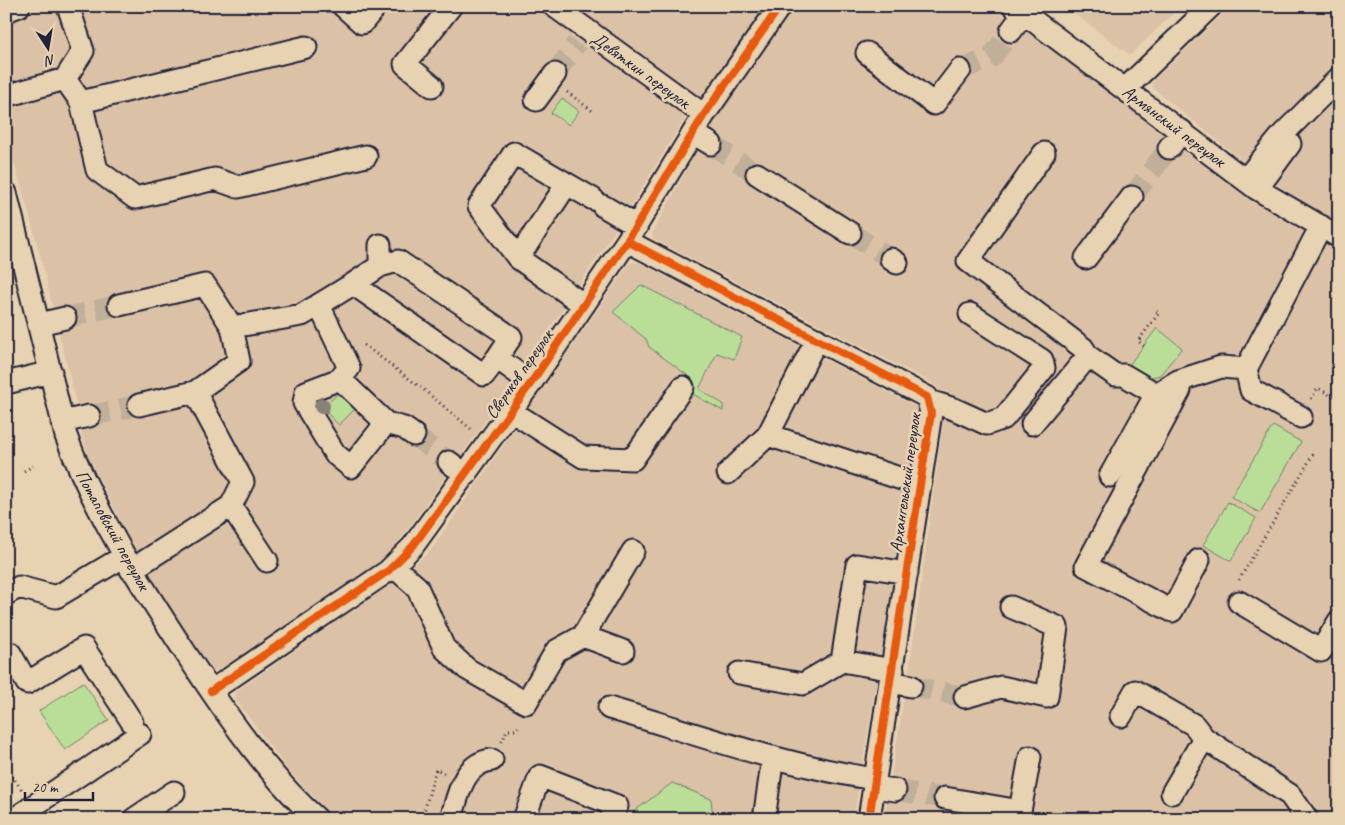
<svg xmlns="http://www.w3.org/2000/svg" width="1345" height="825" font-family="Caveat,sans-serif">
<rect width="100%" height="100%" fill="#e7d2b1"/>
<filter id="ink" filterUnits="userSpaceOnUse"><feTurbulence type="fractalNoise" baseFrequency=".02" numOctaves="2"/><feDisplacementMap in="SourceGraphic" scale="10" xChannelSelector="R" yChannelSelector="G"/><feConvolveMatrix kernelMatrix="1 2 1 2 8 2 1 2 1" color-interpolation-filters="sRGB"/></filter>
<g filter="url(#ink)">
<path fill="#dbc1a6" d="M 6,6 L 538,6 L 684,112 L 686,116 L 625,216 L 518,376 L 397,544 L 386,557 L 367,571 L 217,671 L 209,668 L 144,568 L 90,460 L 80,429 L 78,411 L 36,238 L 6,134 Z
M 571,6 L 766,6 L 705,96 L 694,94 Z
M 796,6 L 990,6 L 1116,95 L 1254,200 L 1294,226 L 1304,222 L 1335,241 L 1339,251 L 1339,819 L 884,819 L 911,656 L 944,416 L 940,393 L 937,387 L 927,380 L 654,239 L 652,233 L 711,126 Z
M 1064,6 L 1181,6 L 1130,55 Z
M 1231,6 L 1339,6 L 1339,225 L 1250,167 L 1153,88 L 1152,82 L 1155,79 Z
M 634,262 L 640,263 L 918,408 L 919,414 L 884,637 L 853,819 L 334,819 L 288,770 L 236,700 L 235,692 L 397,580 L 431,550 L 629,264 Z"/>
<path fill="#bade98" stroke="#6e806a" d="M 562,98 L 579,111 L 569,125 L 551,113 Z
M 641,285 L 742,337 L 734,359 L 717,353 L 699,389 L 723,404 L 723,411 L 691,393 L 691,378 L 649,347 L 646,339 L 613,312 Z
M 1157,328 L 1182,348 L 1160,375 L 1148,378 L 1129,365 Z
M 340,392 L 356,408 L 339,425 L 322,408 Z
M 1273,426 L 1301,442 L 1260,513 L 1231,497 Z
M 1228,502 L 1256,518 L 1231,561 L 1203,545 Z
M 83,682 L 109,720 L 65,750 L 39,711 Z
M 672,783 L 711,799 L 713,819 L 624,819 Z"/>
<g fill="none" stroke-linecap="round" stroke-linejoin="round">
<path stroke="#c0af99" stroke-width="21" stroke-dasharray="21 11" stroke-linecap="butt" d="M 960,70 L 992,57 L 1011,31
M 555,74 L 577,43
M 711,144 L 757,174
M 1132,197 L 1169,148
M 850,233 L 891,259
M 65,318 L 119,305
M 89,416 L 139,405
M 414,435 L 449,462
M 911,686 L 965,697
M 895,790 L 945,798"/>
<g stroke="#22223b" stroke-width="25">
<path id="minor" d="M 343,6 L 362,23 L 373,10
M 554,6 L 704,115
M 1014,6 L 1257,189 L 1339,237
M 6,11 L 19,6
M 1011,31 L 1024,13
M 867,53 L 934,104 L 960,70
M 65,79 L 83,51 L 68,6
M 432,86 L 405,64 L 451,6
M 1125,89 L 1211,6
M 6,96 L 65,79 L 81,102 L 97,170 L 135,198 L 215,179 L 238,187 L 366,156
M 536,100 L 555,74
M 81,102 L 306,47
M 693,133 L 711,144
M 1169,148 L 1182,131
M 1044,153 L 968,261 L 1083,348 L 1088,356 L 1115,375 L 1124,375 L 1156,394 L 1178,381 L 1221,367 L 1246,369 L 1251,390 L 1301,417
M 757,174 L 850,233
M 1245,180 L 1283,134 L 1339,78
M 567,184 L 518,258 L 584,305
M 1257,189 L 1290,144
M 6,193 L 66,436 C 96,515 141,585 187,655 C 223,710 268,776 317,819
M 603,206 L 637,226
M 627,241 L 927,397 L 931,413 L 869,819
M 518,258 L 479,206 L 514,153 L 593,199
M 1086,258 L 1132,197
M 891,259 L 897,263
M 380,266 L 398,261 L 511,337 L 497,358
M 353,284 L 380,266 L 380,245
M 119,305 L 205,285 L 232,327
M 319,305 L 349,368 L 340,379 L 306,392 L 304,403 L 335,454 L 351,467 L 386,423
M 39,324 L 65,318
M 1246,369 L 1321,226
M 340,379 L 386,423 L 404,428 L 414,435
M 1178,381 L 1180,390 L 1086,566 L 1172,611 L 1199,560
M 6,383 L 51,372
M 195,392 L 243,482 L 231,506 L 267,561
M 929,401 L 954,409 L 987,424 L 1004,418 L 1044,368 L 1042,360 L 970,314
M 139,405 L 195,392 L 239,361 L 232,327 L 302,315 L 353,284 L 484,375 L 497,358 L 531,383
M 511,411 L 583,457 L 633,459 L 683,387
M 62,422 L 89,416
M 1032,424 L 1088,356
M 768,435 L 902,479 L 921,482
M 449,462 L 466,475
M 728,473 L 768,435 L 817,339
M 1110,476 L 1156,394
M 394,567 L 417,587 L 444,648 L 467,669 L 526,703 L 556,651 L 583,636 L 633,551
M 131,570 L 231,506
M 6,594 L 19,587 L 56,597 L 123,557
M 1239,602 L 1321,651 L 1339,621
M 583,636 L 623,651
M 6,655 L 10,653 L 27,683 L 84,648 L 132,722
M 842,661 L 857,565 L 907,573
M 739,673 L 803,684 L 842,661 L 893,670
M 891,682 L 911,686
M 211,691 L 388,571 L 413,546 L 531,383 L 627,241 L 704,115 L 780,6
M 965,697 L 1001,687 L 1047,697 L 1057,627 L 1011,607
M 609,708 C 697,734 785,766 875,779
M 1121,716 L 1135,691 L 1194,725 L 1204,738 L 1290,795 L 1307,819
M 874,787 L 895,790
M 1172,793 L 1204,738
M 945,798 L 1020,811 L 1030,757
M 14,819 L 140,734
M 134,819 L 174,792
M 451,819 C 458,795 463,763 492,760
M 524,819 L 540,776 L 617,806 L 611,819
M 764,819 L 773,757"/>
</g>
<path stroke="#22223b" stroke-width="3" stroke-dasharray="1 4" stroke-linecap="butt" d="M 567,92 L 594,112
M 6,318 L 14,316
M 364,345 L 424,390 L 471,429
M 1144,346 L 1138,341 L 1159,313 L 1153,309
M 1311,399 L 1318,388 L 1339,400
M 24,471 L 33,466
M 1239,580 L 1315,451
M 502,742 L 507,730 L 516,730 L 518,727
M 6,768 L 22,790
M 422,819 L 436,769 L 444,773"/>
<use href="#minor" stroke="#e7d2b1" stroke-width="21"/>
<g stroke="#e7d2b1" stroke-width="11">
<path id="cycleway" d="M 627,241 L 927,397 L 931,413 L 869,819
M 211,691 L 388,571 L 413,546 L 531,383 L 627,241 L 704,115 L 780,6"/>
</g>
<use href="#cycleway" stroke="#e8590c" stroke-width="8"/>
</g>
<circle fill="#878178" cx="322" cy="406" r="8"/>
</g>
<g text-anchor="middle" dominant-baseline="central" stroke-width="5" stroke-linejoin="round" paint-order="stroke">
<g font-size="18" fill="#22223b" stroke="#e7d2b1">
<text transform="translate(641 70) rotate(36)">Девяткин переулок</text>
<text transform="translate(1174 126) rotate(37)">Армянский переулок</text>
<text transform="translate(519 374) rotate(-55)">Сверчков переулок</text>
<text transform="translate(905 483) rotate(-82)">Архангельский переулок</text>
<text transform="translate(113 530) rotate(61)">Потаповский переулок</text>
</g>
</g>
<rect width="1345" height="825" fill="none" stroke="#e7d2b1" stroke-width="25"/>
<rect x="12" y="12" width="1320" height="800" fill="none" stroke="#22223b" stroke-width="2" filter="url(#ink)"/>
<g transform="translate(48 48) rotate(168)" stroke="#e7d2b1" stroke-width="4" paint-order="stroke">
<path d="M0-4L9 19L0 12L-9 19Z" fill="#22223b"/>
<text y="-8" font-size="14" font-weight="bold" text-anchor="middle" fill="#22223b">N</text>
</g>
<path d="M25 792v8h68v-8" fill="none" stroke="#22223b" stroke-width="2.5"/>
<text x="32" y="792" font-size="15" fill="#22223b" stroke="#e7d2b1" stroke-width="4" paint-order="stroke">20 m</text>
</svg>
